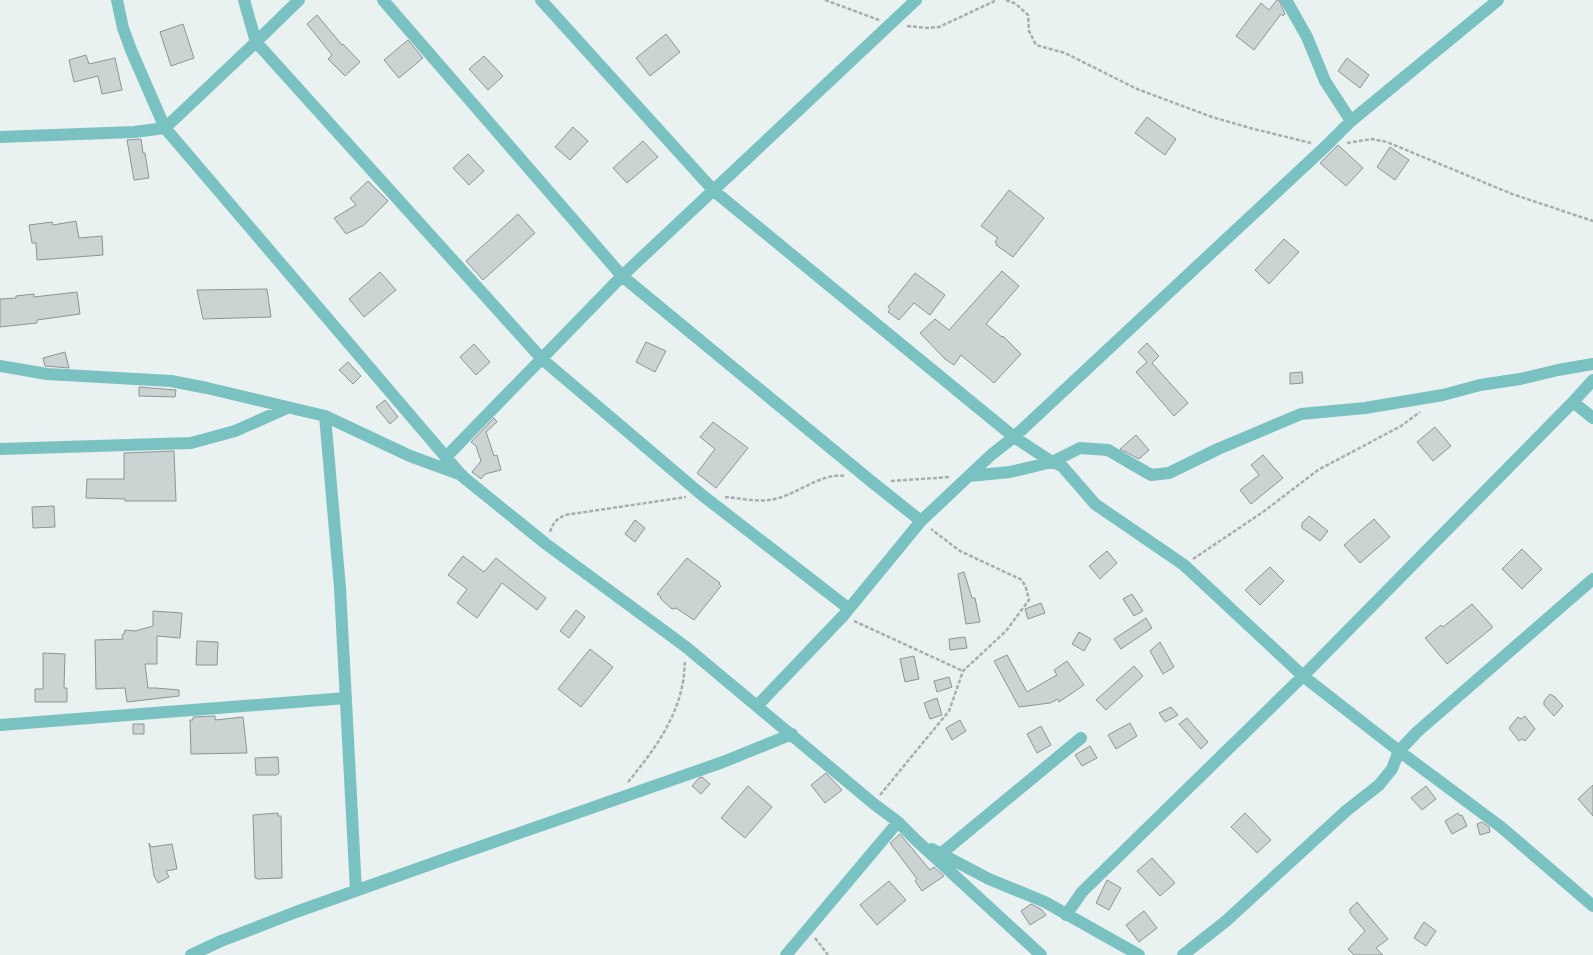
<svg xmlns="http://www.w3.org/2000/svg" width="1593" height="955" font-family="'DejaVu Sans',sans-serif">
<rect width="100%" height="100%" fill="#e9f1f1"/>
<path fill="#ccd4d3" stroke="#8d9494" d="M 1277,0 L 1279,0 L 1285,14 L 1283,16 L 1281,14 L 1254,50 L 1236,36 L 1261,3 L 1269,10 Z
M 317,15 L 342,45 L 343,44 L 360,62 L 345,76 L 328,59 L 332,55 L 307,24 Z
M 183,24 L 194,58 L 171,66 L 160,32 Z
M 666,34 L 680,52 L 650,76 L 636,58 Z
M 408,40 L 423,58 L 399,78 L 384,60 Z
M 86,55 L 89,64 L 115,58 L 122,90 L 102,94 L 98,76 L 74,82 L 69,60 Z
M 484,56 L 503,76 L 488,90 L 469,69 Z
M 1347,58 L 1369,75 L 1360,88 L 1338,71 Z
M 1147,117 L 1176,139 L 1165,155 L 1135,133 Z
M 573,127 L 588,141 L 570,160 L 555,147 Z
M 141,139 L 143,153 L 145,153 L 149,178 L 134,180 L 127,140 Z
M 643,141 L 658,157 L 627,183 L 613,168 Z
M 1338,145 L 1363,168 L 1346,186 L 1320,163 Z
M 1390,147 L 1409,160 L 1395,180 L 1377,167 Z
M 468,154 L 484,171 L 469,185 L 453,168 Z
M 368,181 L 388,201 L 364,225 L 346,234 L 334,218 L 356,205 L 350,198 Z
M 1009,190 L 1044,218 L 1013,257 L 996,245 L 997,244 L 995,242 L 998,238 L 981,226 Z
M 518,214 L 535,233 L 483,280 L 466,261 Z
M 76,221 L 79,238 L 102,236 L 103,255 L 37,260 L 36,243 L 32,243 L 29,225 L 52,222 L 53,225 Z
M 1284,239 L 1299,252 L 1269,284 L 1255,270 Z
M 1002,271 L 1019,286 L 986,324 L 1002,337 L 1003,336 L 1021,354 L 994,383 L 961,355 L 954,365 L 945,359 L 920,333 L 935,319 L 949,330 Z
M 380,272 L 396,290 L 364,317 L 349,299 Z
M 915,273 L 945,295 L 930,315 L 914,303 L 899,320 L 888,312 L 890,309 L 888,307 Z
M 267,289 L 271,317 L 203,319 L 197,290 Z
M 77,292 L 80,314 L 37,320 L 37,323 L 0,327 L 0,299 L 16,298 L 16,296 L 34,294 L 34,297 Z
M 646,342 L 666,351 L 655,372 L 636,362 Z
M 1147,343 L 1159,356 L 1152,363 L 1188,403 L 1174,416 L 1136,372 L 1147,362 L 1138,352 Z
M 474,344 L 490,362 L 476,375 L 460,357 Z
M 65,352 L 69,368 L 45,366 L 43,358 Z
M 348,362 L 361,376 L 353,384 L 339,370 Z
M 1302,372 L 1303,383 L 1290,384 L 1290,373 Z
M 139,387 L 176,390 L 175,397 L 139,396 Z
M 385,400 L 398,417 L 390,424 L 376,407 Z
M 494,418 L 497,422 L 486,432 L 494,456 L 497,455 L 501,470 L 485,474 L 481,479 L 472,472 L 481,461 L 476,446 L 471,442 Z
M 713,422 L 748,448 L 716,488 L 697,473 L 715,449 L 700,437 Z
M 1435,427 L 1451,446 L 1433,461 L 1417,442 Z
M 1136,435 L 1149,450 L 1139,459 L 1120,449 Z
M 174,451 L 176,501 L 125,501 L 125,499 L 86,498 L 87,479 L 124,479 L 124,453 Z
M 1263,455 L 1283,478 L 1251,504 L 1240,490 L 1259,475 L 1251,465 Z
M 54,506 L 55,527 L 33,528 L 32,507 Z
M 1309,516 L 1328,531 L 1320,541 L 1302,528 L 1302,523 Z
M 1374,519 L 1390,537 L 1360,563 L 1344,545 Z
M 635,520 L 645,528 L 635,542 L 625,534 Z
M 1522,549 L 1542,569 L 1522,589 L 1502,569 Z
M 1107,551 L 1117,563 L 1100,579 L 1089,566 Z
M 463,556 L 484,572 L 496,558 L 546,598 L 537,610 L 502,583 L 477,618 L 457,603 L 467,589 L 448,575 Z
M 687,558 L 720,583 L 719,584 L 721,586 L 694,620 L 676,608 L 672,609 L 660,598 L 661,597 L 657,594 Z
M 1270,567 L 1284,581 L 1260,605 L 1245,590 Z
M 964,572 L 972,598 L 975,598 L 980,622 L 966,624 L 958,574 Z
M 1132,594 L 1143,611 L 1134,616 L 1123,599 Z
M 1041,603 L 1045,613 L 1028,619 L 1025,609 Z
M 1472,604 L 1492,626 L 1492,628 L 1447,664 L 1425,638 L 1441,625 L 1443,627 Z
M 576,610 L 585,617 L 569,638 L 560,631 Z
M 153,611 L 182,613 L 180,638 L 157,636 L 157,664 L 145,664 L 148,688 L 156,688 L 179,690 L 179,696 L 127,702 L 125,688 L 96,689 L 95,640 L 123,639 L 122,635 L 124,634 L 125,630 L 135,631 L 153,626 Z
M 1146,618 L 1152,628 L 1121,649 L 1114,639 Z
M 1079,632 L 1091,639 L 1084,651 L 1072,644 Z
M 965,637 L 967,648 L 950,650 L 949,639 Z
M 197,641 L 218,642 L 217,665 L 196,665 Z
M 1160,642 L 1174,667 L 1163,674 L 1150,651 Z
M 590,649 L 613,667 L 581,707 L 558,689 Z
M 43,653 L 65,654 L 64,688 L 67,688 L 67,702 L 35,702 L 35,689 L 43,689 Z
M 1007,655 L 1027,692 L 1057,675 L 1054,670 L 1067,661 L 1084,685 L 1059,702 L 1058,699 L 1050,703 L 1019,707 L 994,661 Z
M 914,656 L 919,679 L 905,682 L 900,659 Z
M 1134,666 L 1143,676 L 1106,710 L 1096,700 Z
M 949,677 L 952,687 L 937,692 L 934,681 Z
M 1550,694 L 1553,696 L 1554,696 L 1563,706 L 1554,716 L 1544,705 L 1544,701 Z
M 937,698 L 942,715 L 930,719 L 924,703 Z
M 1171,707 L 1178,715 L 1165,722 L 1159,713 Z
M 215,716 L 215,720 L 243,717 L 247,753 L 191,754 L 190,720 L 193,720 L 193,717 Z
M 1525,716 L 1535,729 L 1525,741 L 1522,739 L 1519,741 L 1509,728 L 1518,717 L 1521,719 Z
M 1187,718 L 1208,742 L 1201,749 L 1179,724 Z
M 960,720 L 966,731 L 952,740 L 946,728 Z
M 1130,723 L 1137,736 L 1116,749 L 1108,735 Z
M 133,724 L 144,724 L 144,734 L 133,734 Z
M 1041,726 L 1051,745 L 1037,753 L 1027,734 Z
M 1090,746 L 1097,758 L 1082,766 L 1075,755 Z
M 278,757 L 279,773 L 277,775 L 256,775 L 255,758 Z
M 826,773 L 842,790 L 825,803 L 811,785 Z
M 702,777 L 710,784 L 701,794 L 692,786 L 699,778 Z
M 1593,785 L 1593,816 L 1578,799 Z
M 748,786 L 772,807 L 745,838 L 721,818 Z
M 1426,786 L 1436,799 L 1422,810 L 1411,798 Z
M 278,813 L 278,816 L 281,816 L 282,878 L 257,879 L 257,878 L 255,878 L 253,815 Z
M 1245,813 L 1271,840 L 1257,853 L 1231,827 Z
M 1458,813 L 1460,816 L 1462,815 L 1467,826 L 1452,834 L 1445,821 Z
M 1482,822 L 1489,827 L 1490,832 L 1480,835 L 1477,824 Z
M 900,834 L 930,870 L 934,867 L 944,876 L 922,891 L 915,881 L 917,879 L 890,843 Z
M 149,843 L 151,847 L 172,844 L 177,869 L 166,871 L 169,877 L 158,883 L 154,876 Z
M 1152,858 L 1175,883 L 1160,896 L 1137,871 Z
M 1107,880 L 1121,888 L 1109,910 L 1096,903 Z
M 889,881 L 906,900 L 877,925 L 860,905 Z
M 1357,902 L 1388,939 L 1376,948 L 1383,955 L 1354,955 L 1348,949 L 1365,931 L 1350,913 L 1350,909 Z
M 1031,904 L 1041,909 L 1046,915 L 1030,925 L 1021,911 Z
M 1144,911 L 1157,928 L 1139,942 L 1126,925 Z
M 1424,922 L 1436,931 L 1426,946 L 1414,938 Z"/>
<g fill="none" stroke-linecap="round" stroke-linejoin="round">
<path stroke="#a8aeae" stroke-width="2.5" stroke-dasharray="4 2" stroke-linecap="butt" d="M 825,0 L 879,20
M 1006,0 L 1016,4 L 1028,15 L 1029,31 L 1036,45 L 1065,53 L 1137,89 L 1212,117 L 1250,128 L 1311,143
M 907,26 L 927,28 L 939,27 L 997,0
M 1347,143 L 1372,139 L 1387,142 L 1512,194 L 1593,221
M 891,481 L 950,477
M 725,497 C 739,498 755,502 769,500 C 795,497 820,472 845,476
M 550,532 C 553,522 557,519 565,515 L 686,497
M 1193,559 L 1263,512 L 1318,470 L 1401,426 L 1420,412
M 854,621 L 963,671
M 628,782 C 651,754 674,724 682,687 C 684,679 684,671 685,662
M 880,795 L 949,711 L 963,671 L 1006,631 L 1029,600 L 1026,588 L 1022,580 L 960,551 L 931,529
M 815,938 L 828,955"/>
<path stroke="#7ac1c1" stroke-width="12" d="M 117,0 L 123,28 L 131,50 L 165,128 L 462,476 L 546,544 L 686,647 L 874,804 L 898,822 L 917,841 L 1041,955
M 244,0 L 256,42 L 542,359 L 702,495 L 848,608
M 383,0 L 622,276 L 872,482 L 921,521
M 541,0 L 714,191 L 1014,437 L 1052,462 L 1062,466 L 1095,504 L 1184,565 L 1303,676 L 1399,751 L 1501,827 L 1593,906
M 1286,0 L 1307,37 L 1325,81 L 1351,121
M 0,137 L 134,132 L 165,128 L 256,42 L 299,0
M 0,366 L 47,374 L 171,381 L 207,388 L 325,416 L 410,456 L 462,475
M 1573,402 L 1593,418
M 325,416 L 340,588 L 356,891
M 0,449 L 191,443 L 235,431 L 287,408
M 446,457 L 622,276 L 916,0
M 969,476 L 1010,472 L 1052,462 L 1080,448 L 1108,450 L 1151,475 L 1169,473 L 1218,449 L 1301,414 L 1365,408 L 1443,395 L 1480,385 L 1520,379 L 1558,370 L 1593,364
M 757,706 L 843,616 L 921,521 L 991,455 L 1014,437 L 1325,147 L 1351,121 L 1498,0
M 0,725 L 346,698
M 932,849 L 989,879 L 1045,902 L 1139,955
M 937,857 L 1081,738
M 1066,915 L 1082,892 L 1303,676 L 1573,402 L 1593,380
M 191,955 L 221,941 L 296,912 L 445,859 L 723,762 L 792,734
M 786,955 L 898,822
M 1183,955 L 1226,921 L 1346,811 L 1379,785 L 1392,769 L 1399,751 L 1417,732 L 1593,579"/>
</g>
</svg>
